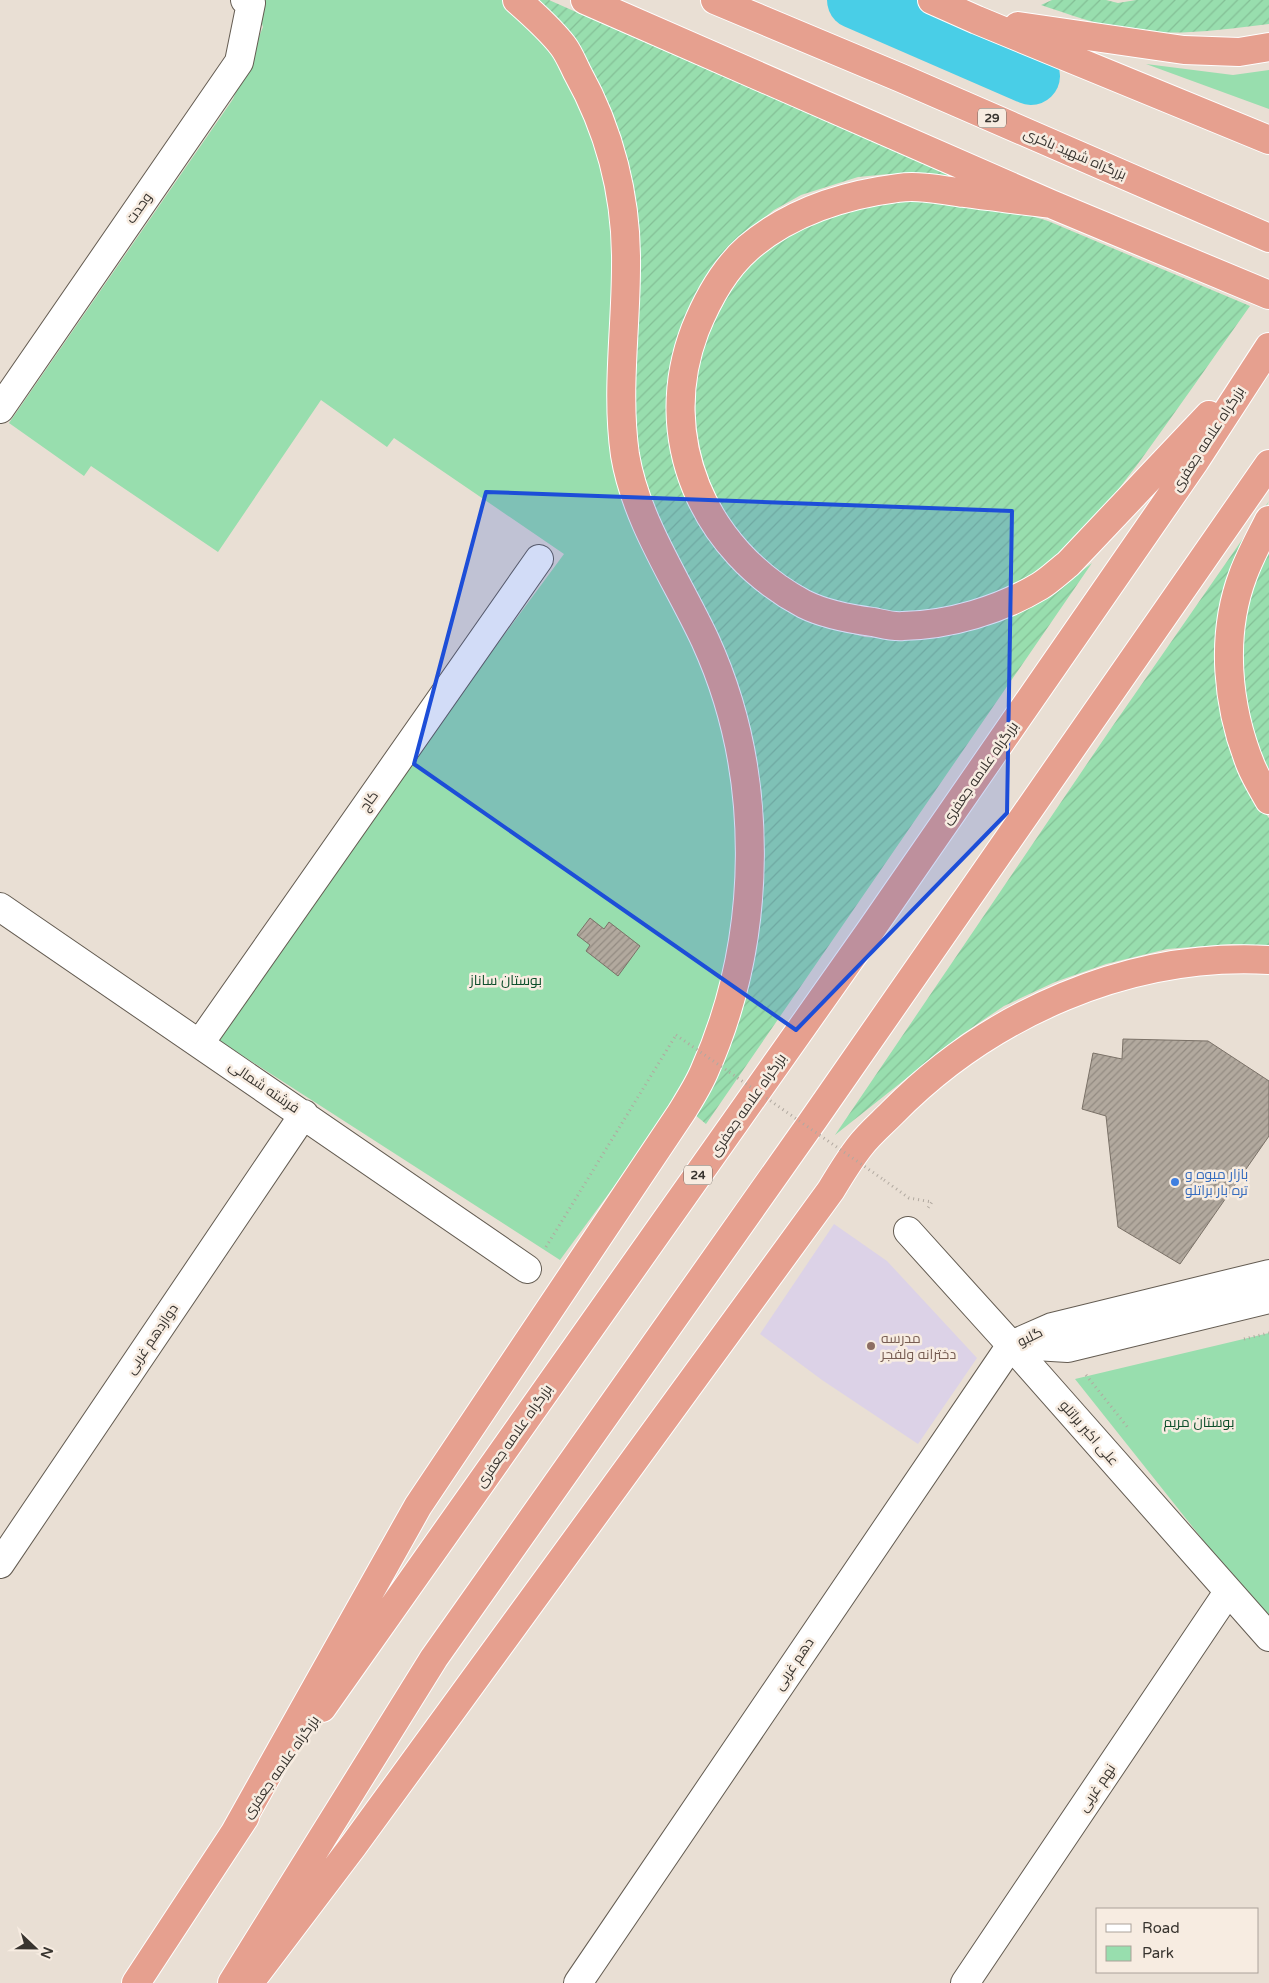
<svg xmlns="http://www.w3.org/2000/svg" width="1269" height="1983" font-family="'Varela Round',Cairo,sans-serif">
<defs>
<pattern id="garden-furrows" width="10" height="10" patternUnits="userSpaceOnUse" patternTransform="scale(1.25)"><rect width="10" height="10" fill="#98deae"/><path d="M-1 1l2-2M0 10L10 0M9 11l2-2" fill="none" stroke="#84bf96"/></pattern>
<pattern id="building-hatch" width="6" height="6" patternUnits="userSpaceOnUse" patternTransform="scale(1.25)"><rect width="6" height="6" fill="#b2a99e"/><path d="M-1 1l2-2M0 6l6-6M5 7l2-2" fill="none" stroke="#928a81"/></pattern>
</defs>
<rect width="100%" height="100%" fill="#e9dfd4"/>
<path fill="#dcd2e7" d="M 834,1224 L 887,1261 L 977,1358 L 918,1444 L 822,1380 L 760,1334 Z"/>
<path fill="#98deae" d="M 255,0 L 504,0 L 532,28 L 560,65 L 592,130 L 608,198 L 613,261 L 607,402 L 609,440 L 617,475 L 711,687 L 722,724 L 734,784 L 739,879 L 730,943 L 716,1005 L 696,1063 L 651,1136 L 560,1260 L 215,1038 L 359,831 L 564,554 L 394,438 L 387,447 L 321,400 L 218,552 L 91,466 L 84,476 L 9,423 L 233,99 L 263,27 Z
M 1146,64 L 1233,75 L 1269,70 L 1269,109 Z
M 1269,1333 L 1269,1623 L 1075,1379 Z"/>
<path fill="url(#garden-furrows)" d="M 530,0 L 549,0 C 690,63 832,122 972,184 L 913,174 L 889,174 L 858,177 L 801,195 L 774,210 L 742,235 L 704,279 L 693,301 L 675,346 L 671,367 L 667,402 L 668,424 L 676,471 L 687,501 L 700,526 L 733,568 L 754,586 L 830,628 L 865,637 L 894,639 L 1055,592 L 1092,563 L 706,1124 L 694,1114 C 710,1081 729,1048 740,1013 C 757,960 761,906 761,851 C 760,816 759,783 753,749 L 660,524 L 634,448 L 627,166 L 615,119 L 606,97 L 585,60 Z
M 1052,0 L 1106,0 L 1118,3 L 1136,0 L 1269,0 L 1269,24 C 1221,30 1171,37 1123,29 C 1095,24 1068,14 1041,5 Z
M 912,198 L 1002,207 L 1048,221 L 1250,306 C 1213,358 1177,410 1140,461 C 1111,499 1083,539 1045,568 C 1028,581 1003,590 983,598 C 942,614 896,618 853,608 C 844,606 835,601 826,598 C 810,591 794,584 780,574 C 723,533 690,457 696,388 C 698,355 712,324 728,296 C 750,259 785,226 827,212 C 836,209 846,209 855,207 C 874,204 893,201 912,198 Z
M 1269,501 L 1225,592 L 1257,802 L 1269,818 L 1269,946 L 1232,944 L 1167,949 L 1106,964 L 1055,982 L 1004,1006 L 961,1035 L 835,1135 L 1112,727 Z
M 1269,543 L 1269,774 C 1233,701 1233,616 1269,543 Z"/>
<g fill="none" stroke-linecap="round" stroke-linejoin="round">
<path stroke="#49cee7" stroke-width="58" d="M 856,0 L 1031,76"/>
</g>
<path fill="url(#building-hatch)" stroke="#7a7167" d="M 590,918 L 604,929 L 609,922 L 640,946 L 618,976 L 586,951 L 590,945 L 577,935 Z
M 1123,1039 L 1208,1041 L 1269,1081 L 1269,1136 L 1180,1264 L 1118,1227 L 1106,1116 L 1082,1109 L 1093,1053 L 1122,1059 Z"/>
<g fill="none" stroke-linecap="round" stroke-linejoin="round">
<g stroke="#645c52" stroke-width="30">
<path id="minor" d="M 0,409 L 239,62 L 251,3 L 245,0
M 0,907 L 527,1269
M 200,1043 L 539,559
M 1011,1345 L 1052,1327 L 1269,1274
M 1018,1345 L 1068,1348 L 1269,1299
M 0,1564 L 304,1114
M 578,1983 L 1011,1345
M 965,1983 L 1228,1592"/>
</g>
<g stroke="#645c52" stroke-width="30">
<path id="tertiary" d="M 908,1231 L 1011,1345 L 1269,1637"/>
</g>
<g stroke="#fff" stroke-width="30">
<path id="trunk" d="M 585,0 L 1051,204 L 1269,295
M 715,0 L 901,78 L 1269,238
M 932,0 L 977,20 L 1269,140
M 1018,26 L 1184,50 L 1239,52 L 1269,47
M 1051,204 C 1022,200 993,197 964,193 C 943,190 919,185 898,188 C 843,195 790,212 748,248 C 724,269 707,300 695,330 C 654,438 703,550 804,604 C 824,614 850,619 873,622 C 883,624 893,627 903,626 C 950,625 1000,610 1040,586 C 1050,580 1059,571 1068,564 L 1209,415
M 1269,520 C 1260,538 1250,556 1243,575 C 1220,636 1227,707 1251,766 C 1256,778 1263,789 1269,800
M 322,1708 L 870,931 L 1195,461 L 1269,347
M 235,1832 L 418,1506 L 681,1113 C 689,1100 698,1086 704,1072 C 764,938 766,773 705,640 C 677,580 636,521 625,455 C 616,392 626,329 626,266 C 627,198 610,131 577,72 C 573,64 569,54 563,46 C 550,29 533,14 517,0
M 256,1974 L 353,1846 L 831,1190 C 840,1175 849,1160 860,1146 C 869,1134 881,1124 892,1113 C 989,1014 1129,952 1269,960
M 136,1983 L 245,1817
M 232,1983 L 434,1658 L 814,1119 L 1269,464"/>
</g>
<path stroke="#b1a9a0" stroke-width="3" stroke-dasharray="1 4" stroke-linecap="butt" d="M 884,1180 L 909,1198 L 932,1202 L 928,1208
M 546,1247 L 676,1035
M 1244,1339 L 1269,1333
M 1086,1375 L 1129,1429"/>
<use href="#minor" stroke="#fff" stroke-width="28"/>
<use href="#tertiary" stroke="#fff" stroke-width="28"/>
<use href="#trunk" stroke="#e6a08f" stroke-width="28"/>
<path stroke="#b1a9a0" stroke-width="3" stroke-dasharray="1 4" stroke-linecap="butt" d="M 676,1035 L 884,1180"/>
</g>
<path fill="#1d4ed8" fill-opacity="0.2" stroke="#1d4ed8" stroke-width="4" stroke-linejoin="round" d="M 486,492 L 1012,511 L 1007,813 L 796,1030 L 414,764 Z"/>
<circle fill="#3f7fe0" stroke="#f7ece1" stroke-width="2" cx="1175" cy="1182" r="5"/>
<circle fill="#8d6e63" stroke="#f7ece1" stroke-width="2" cx="871" cy="1346" r="5"/>
<g text-anchor="middle" dominant-baseline="central" stroke-width="5" stroke-linejoin="round" paint-order="stroke">
<g fill="#f7ece1" stroke="#716b64" stroke-width="1">
<rect x="978" y="108.5" width="28" height="19" rx="4"/>
<rect x="684" y="1165.5" width="28" height="19" rx="4"/>
</g>
<g font-size="12" font-weight="bold" fill="#38342f">
<text x="992" y="118">29</text>
<text x="698" y="1175">24</text>
</g>
<g font-size="14" fill="#38342f" stroke="#f7ece1">
<text transform="translate(1075 154) rotate(23)">بزرگراه شهید باکری</text>
<text transform="translate(139 208) rotate(-55)">وحدت</text>
<text transform="translate(1208 439) rotate(-57)">بزرگراه علامه جعفری</text>
<text transform="translate(980 773) rotate(-55)">بزرگراه علامه جعفری</text>
<text transform="translate(369 801) rotate(-55)">کاج</text>
<text transform="translate(264 1087) rotate(34)">فرشته شمالی</text>
<text transform="translate(748 1105) rotate(-55)">بزرگراه علامه جعفری</text>
<text transform="translate(1030 1337) rotate(-26)">گلبو</text>
<text transform="translate(152 1339) rotate(-56)">دوازدهم غربی</text>
<text transform="translate(1089 1433) rotate(49)">علی اکبر براتلو</text>
<text transform="translate(514 1436) rotate(-55)">بزرگراه علامه جعفری</text>
<text transform="translate(794 1664) rotate(-56)">دهم غربی</text>
<text transform="translate(281 1767) rotate(-55)">بزرگراه علامه جعفری</text>
<text transform="translate(1097 1788) rotate(-56)">نهم غربی</text>
</g>
<g font-size="14" fill="#0b4e2a" stroke="#f7ece1">
<text x="506" y="980">بوستان ساناز</text>
<text x="1199" y="1422">بوستان مریم</text>
</g>
<g font-size="14" fill="#366cbe" stroke="#f7ece1" text-anchor="start">
<text x="1185" y="1174">بازار میوه و<tspan x="1185" dy="16">تره بار براتلو</tspan></text>
</g>
<g font-size="14" fill="#785e54" stroke="#f7ece1" text-anchor="start">
<text x="881" y="1338">مدرسه<tspan x="881" dy="16">دخترانه ولفجر</tspan></text>
</g>
</g>
<rect x="1096" y="1908" width="162" height="65" fill="#f7ece1" stroke="#aba29a"/>
<rect x="1106" y="1924" width="25" height="8" fill="#ffffff" stroke="#aba29a"/>
<text x="1142" y="1933" font-size="15" fill="#38342f">Road</text>
<rect x="1106" y="1946" width="25" height="15" fill="#98deae" stroke="#aba29a"/>
<text x="1142" y="1958" font-size="15" fill="#38342f">Park</text>
<g transform="translate(35 1948) rotate(112)" stroke="#f7ece1" stroke-width="4" paint-order="stroke">
<path d="M0-4L9 19L0 12L-9 19Z" fill="#38342f"/>
<text y="-8" font-size="14" font-weight="bold" text-anchor="middle" fill="#38342f">N</text>
</g>
</svg>
